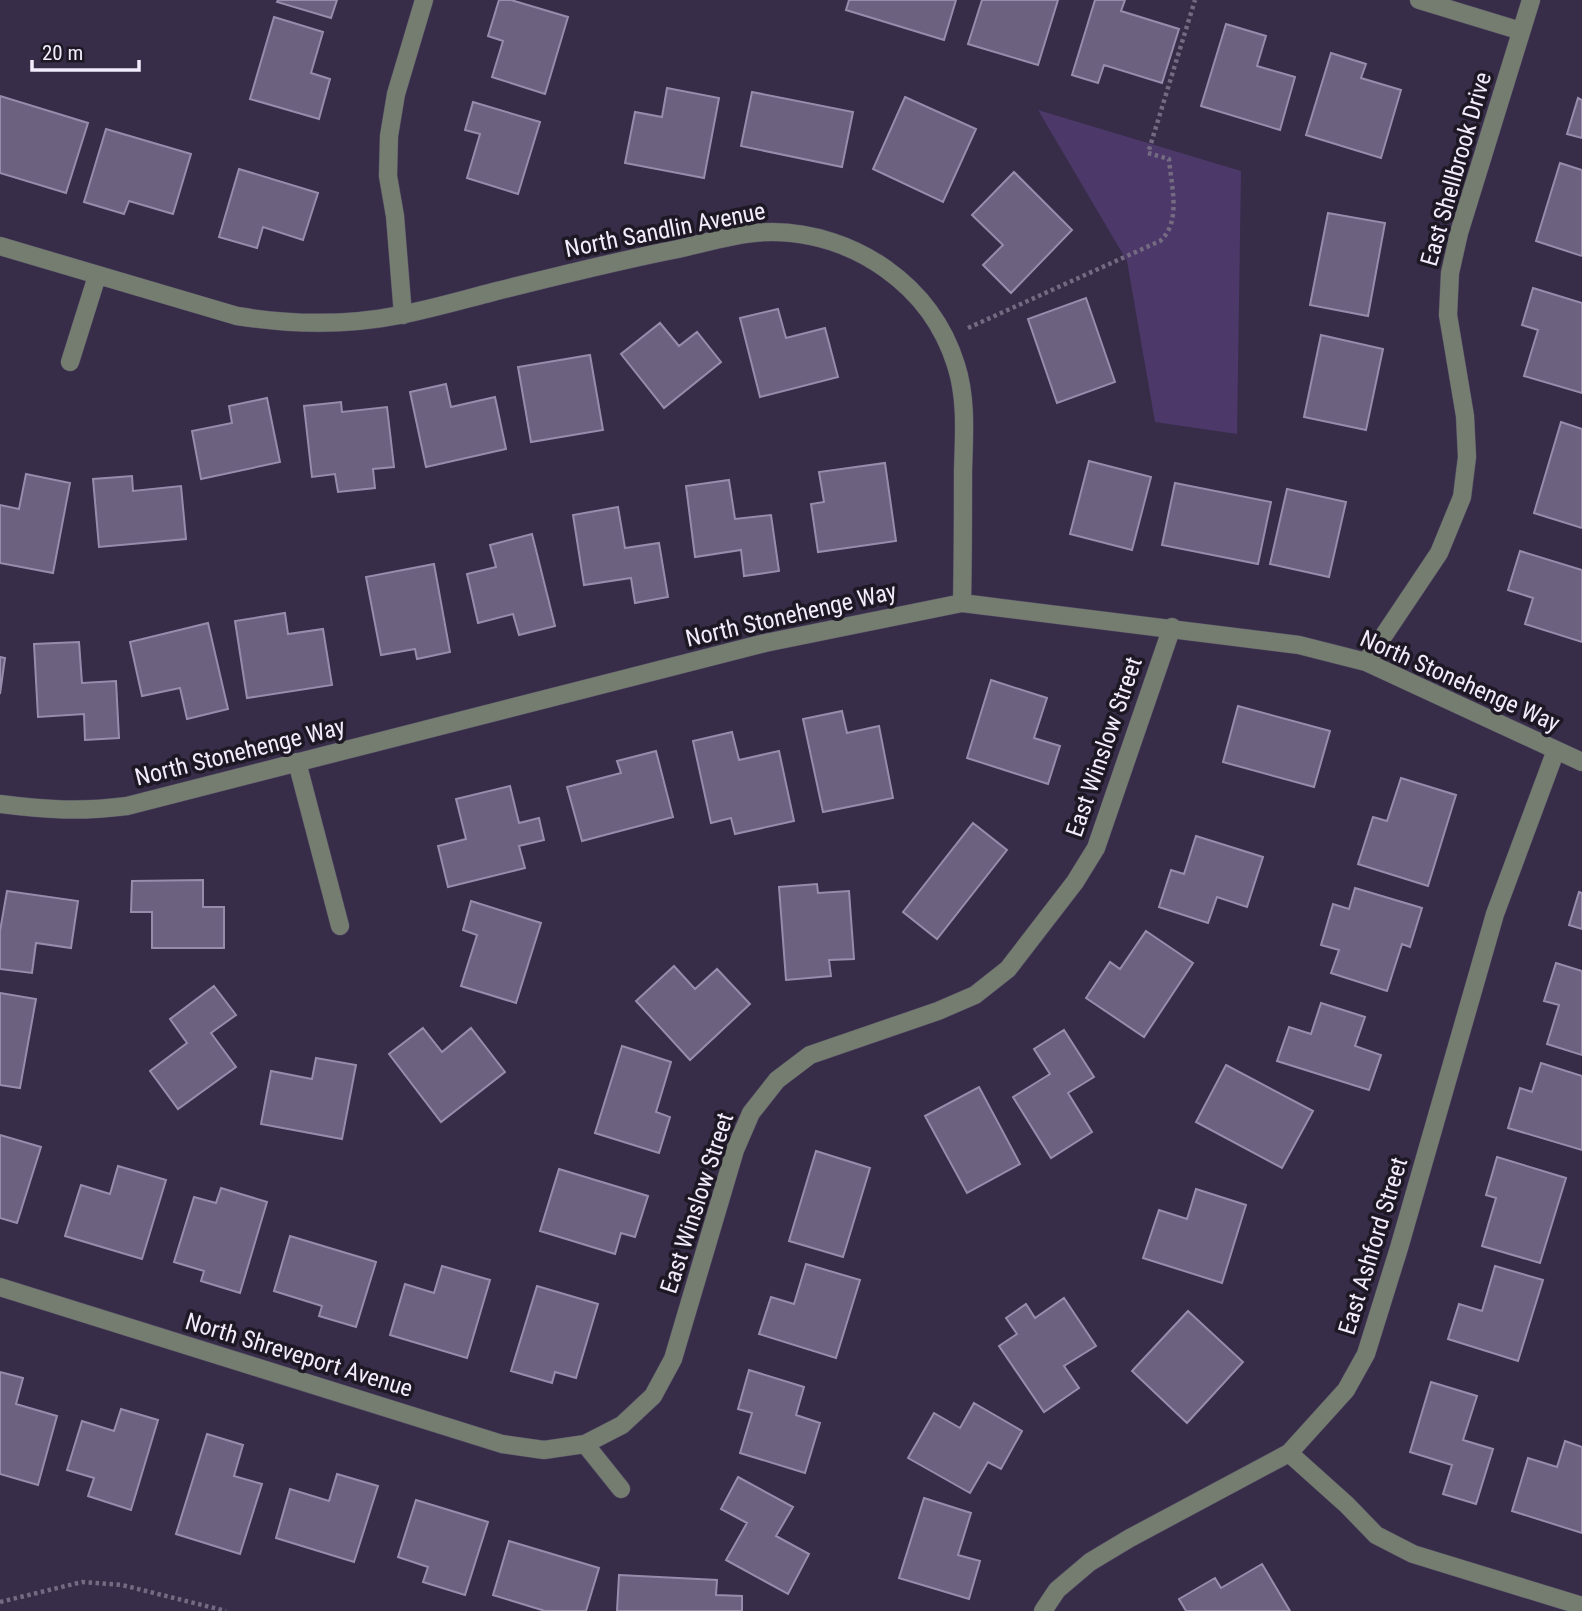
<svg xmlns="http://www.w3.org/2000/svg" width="1582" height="1611" font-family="'Roboto Condensed',sans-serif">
<rect width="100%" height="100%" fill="#372d48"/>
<path fill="#4c3869" d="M 1038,110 L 1241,171 L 1237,434 L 1155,422 L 1127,261 Z"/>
<path fill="#6c617f" stroke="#988cac" stroke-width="2" d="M 278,0 L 337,0 L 331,18 L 277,2 Z
M 499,0 L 511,0 L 568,17 L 545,94 L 492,77 L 503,41 L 488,36 Z
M 849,0 L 956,0 L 944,40 L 846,10 Z
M 982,0 L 1058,0 L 1038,65 L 968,44 Z
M 1095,0 L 1125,0 L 1121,11 L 1179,29 L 1162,83 L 1104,65 L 1098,83 L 1072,75 Z
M 274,17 L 323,32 L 311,73 L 330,79 L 319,119 L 250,99 Z
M 1226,24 L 1266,36 L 1257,66 L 1295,77 L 1280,130 L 1201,106 Z
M 1331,53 L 1366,64 L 1361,78 L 1401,90 L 1381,158 L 1306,135 Z
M 667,88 L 719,98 L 704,178 L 625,163 L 635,112 L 662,117 Z
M 752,92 L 853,112 L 842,167 L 741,146 Z
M 0,96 L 88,123 L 66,193 L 0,173 Z
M 905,97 L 976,129 L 943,202 L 873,169 Z
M 1578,98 L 1582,100 L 1582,138 L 1567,134 Z
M 473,102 L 540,122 L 518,194 L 467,178 L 480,134 L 465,130 Z
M 106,129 L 191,154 L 173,214 L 129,201 L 124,214 L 84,202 Z
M 1560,163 L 1582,170 L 1582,256 L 1536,241 Z
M 239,169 L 318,193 L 303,240 L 263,227 L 257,248 L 219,237 Z
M 1014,172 L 1072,230 L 1011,293 L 983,265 L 1003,245 L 972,215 Z
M 1328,213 L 1385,223 L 1368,316 L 1310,305 Z
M 1533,288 L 1582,303 L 1582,393 L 1524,376 L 1538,330 L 1522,325 Z
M 1086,298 L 1115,382 L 1057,403 L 1028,319 Z
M 778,309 L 786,338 L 825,328 L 838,377 L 760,397 L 740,318 Z
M 660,323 L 679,346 L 697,332 L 721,362 L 664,408 L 621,354 Z
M 1321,335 L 1383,349 L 1366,430 L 1304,417 Z
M 590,355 L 603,430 L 531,442 L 518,367 Z
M 446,384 L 451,407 L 495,397 L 506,449 L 426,467 L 410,392 Z
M 267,398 L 280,462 L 201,479 L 192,431 L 232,423 L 229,406 Z
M 341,402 L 342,412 L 387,407 L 394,467 L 373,469 L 375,488 L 338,492 L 335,474 L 312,477 L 304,406 Z
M 1561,422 L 1582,429 L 1582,528 L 1534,513 Z
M 1089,461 L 1151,477 L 1132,550 L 1070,534 Z
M 885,463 L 896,541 L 818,552 L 811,504 L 824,502 L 819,472 Z
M 26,474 L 70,483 L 53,573 L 0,563 L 0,505 L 19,509 Z
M 132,476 L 133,491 L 181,486 L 186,539 L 99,547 L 93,479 Z
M 729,480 L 735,519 L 771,515 L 779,571 L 744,576 L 741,550 L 695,557 L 686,486 Z
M 1175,483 L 1271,502 L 1258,564 L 1162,545 Z
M 1287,489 L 1346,502 L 1329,577 L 1270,564 Z
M 618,507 L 625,548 L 659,543 L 668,597 L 635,603 L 631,578 L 584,585 L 573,515 Z
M 532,534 L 555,626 L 519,635 L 513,614 L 478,623 L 467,574 L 496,567 L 490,545 Z
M 1520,551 L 1582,570 L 1582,642 L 1525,624 L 1533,598 L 1508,590 Z
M 434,564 L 450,652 L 417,659 L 415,649 L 381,655 L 366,577 Z
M 285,613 L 288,634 L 323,629 L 332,685 L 247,698 L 235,621 Z
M 208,623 L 228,709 L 187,719 L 180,688 L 142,696 L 130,642 Z
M 79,642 L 82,683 L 116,681 L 119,738 L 85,740 L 84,714 L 38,717 L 34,644 Z
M 0,657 L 5,658 L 0,694 Z
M 991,680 L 1047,698 L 1034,738 L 1060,746 L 1048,784 L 967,758 Z
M 1238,706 L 1330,731 L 1314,787 L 1223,762 Z
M 842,711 L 847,733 L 879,726 L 893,798 L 823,812 L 803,719 Z
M 732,732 L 739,760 L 779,751 L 794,821 L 735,834 L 731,818 L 711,823 L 693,741 Z
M 656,751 L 673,817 L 582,841 L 567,787 L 621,773 L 617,761 Z
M 1401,778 L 1456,795 L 1428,886 L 1358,864 L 1373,817 L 1387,821 Z
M 510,786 L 519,823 L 539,818 L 544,840 L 519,846 L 525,868 L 448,887 L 438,846 L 466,839 L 456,799 Z
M 973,823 L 1007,850 L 937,939 L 903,912 Z
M 1196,836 L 1263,857 L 1247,907 L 1217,897 L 1208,923 L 1159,907 L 1171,870 L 1184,874 Z
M 203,880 L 203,907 L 224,907 L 224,948 L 152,948 L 152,912 L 131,912 L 132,881 Z
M 817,884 L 818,893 L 849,891 L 854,959 L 829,960 L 831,976 L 786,980 L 779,887 Z
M 1355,888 L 1422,908 L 1410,947 L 1402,944 L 1387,991 L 1331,973 L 1339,950 L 1321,945 L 1333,904 L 1349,909 Z
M 7,891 L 78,901 L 71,948 L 36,943 L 32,973 L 0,969 L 0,931 Z
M 1579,892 L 1582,893 L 1582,929 L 1569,925 Z
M 471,901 L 541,923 L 516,1003 L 461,986 L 477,935 L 463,930 Z
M 1146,931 L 1193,963 L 1144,1037 L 1086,998 L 1110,962 L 1120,969 Z
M 1556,963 L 1582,971 L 1582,1055 L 1547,1044 L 1559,1005 L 1544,1001 Z
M 674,966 L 695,989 L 717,969 L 750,1004 L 690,1060 L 636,1001 Z
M 214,986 L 236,1015 L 211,1033 L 236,1067 L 178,1109 L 150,1071 L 187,1043 L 170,1019 Z
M 0,993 L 36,999 L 20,1088 L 0,1085 Z
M 1321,1003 L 1365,1017 L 1355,1046 L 1381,1055 L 1369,1090 L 1277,1061 L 1289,1027 L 1311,1034 Z
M 423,1028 L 442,1052 L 471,1028 L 505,1072 L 441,1122 L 389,1054 Z
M 1064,1030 L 1094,1077 L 1068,1093 L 1092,1132 L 1051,1158 L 1013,1097 L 1050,1074 L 1034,1049 Z
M 622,1046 L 671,1062 L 656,1112 L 670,1117 L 659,1153 L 595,1133 Z
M 316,1058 L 356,1065 L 342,1139 L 261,1124 L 271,1071 L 312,1079 Z
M 1541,1063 L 1582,1076 L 1582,1150 L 1508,1128 L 1520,1088 L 1532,1092 Z
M 1226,1065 L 1313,1111 L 1282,1168 L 1196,1122 Z
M 979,1087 L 1020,1164 L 967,1193 L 925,1116 Z
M 0,1135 L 41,1147 L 17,1223 L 0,1218 Z
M 816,1151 L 870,1168 L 843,1257 L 789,1241 Z
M 1497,1157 L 1566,1178 L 1540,1263 L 1482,1246 L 1496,1198 L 1486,1195 Z
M 118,1166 L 166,1180 L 142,1259 L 65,1236 L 81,1185 L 110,1194 Z
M 559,1169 L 648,1196 L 635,1237 L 621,1233 L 615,1254 L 540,1231 Z
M 221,1188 L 267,1202 L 240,1293 L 201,1281 L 204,1271 L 174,1262 L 194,1197 L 216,1203 Z
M 1196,1189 L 1246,1205 L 1222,1283 L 1143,1258 L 1159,1210 L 1187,1219 Z
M 290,1236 L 376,1262 L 356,1327 L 319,1316 L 322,1306 L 274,1291 Z
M 806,1264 L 860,1280 L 836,1358 L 759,1334 L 771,1297 L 794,1304 Z
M 442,1266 L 490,1280 L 467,1358 L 390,1335 L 405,1284 L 434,1293 Z
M 1495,1266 L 1543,1280 L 1518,1361 L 1448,1339 L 1459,1304 L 1482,1311 Z
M 537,1286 L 598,1304 L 576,1378 L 555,1372 L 552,1383 L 511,1371 Z
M 1064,1298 L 1096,1346 L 1064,1366 L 1079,1388 L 1044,1412 L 999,1346 L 1017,1334 L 1006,1318 L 1026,1304 L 1035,1318 Z
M 1188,1311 L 1243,1362 L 1187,1423 L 1132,1371 Z
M 749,1370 L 804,1387 L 796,1415 L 820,1423 L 805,1473 L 740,1453 L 752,1413 L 738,1409 Z
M 0,1372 L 23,1378 L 16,1404 L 57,1416 L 38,1485 L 0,1474 Z
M 1431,1382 L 1477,1396 L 1463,1440 L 1493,1449 L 1476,1504 L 1443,1494 L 1452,1465 L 1410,1452 Z
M 974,1403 L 1022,1431 L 1001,1469 L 988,1462 L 970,1493 L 908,1458 L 934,1413 L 960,1428 Z
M 121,1409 L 158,1420 L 131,1510 L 88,1496 L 94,1478 L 67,1470 L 82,1421 L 114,1431 Z
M 207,1434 L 243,1445 L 234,1476 L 262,1484 L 240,1554 L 176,1534 Z
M 1565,1441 L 1582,1447 L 1582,1533 L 1512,1511 L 1528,1458 L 1557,1467 Z
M 337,1474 L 378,1486 L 354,1562 L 276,1538 L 290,1489 L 329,1501 Z
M 738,1477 L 793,1507 L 776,1536 L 809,1554 L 788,1594 L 726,1560 L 747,1523 L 721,1509 Z
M 924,1498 L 971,1513 L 958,1555 L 980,1561 L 969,1599 L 899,1578 Z
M 416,1500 L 488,1522 L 465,1595 L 423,1582 L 428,1567 L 398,1557 Z
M 509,1541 L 599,1568 L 586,1611 L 545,1611 L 493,1595 Z
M 1262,1564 L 1290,1611 L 1186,1611 L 1179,1599 L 1215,1578 L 1221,1588 Z
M 619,1575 L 717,1580 L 716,1595 L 742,1596 L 742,1611 L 617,1611 Z"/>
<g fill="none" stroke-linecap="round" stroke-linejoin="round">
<g stroke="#554c65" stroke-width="19">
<path id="minor" d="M 1419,0 L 1521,31
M 0,246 L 237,316 C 292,325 345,326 400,315 C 431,309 462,300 493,292 C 554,277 616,261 678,249 C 708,242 741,232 772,232 C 855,233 931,285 956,365 C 967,399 964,436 963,471 C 963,515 963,559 962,603
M 403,315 L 395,216 L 388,176 L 389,136 L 396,94 L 424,0
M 70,362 L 97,276
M 1366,662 L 1439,553 L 1462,497 L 1467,457 L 1465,416 L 1448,315 L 1450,273 L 1459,233 L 1531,0
M 297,762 L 340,926
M 0,804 C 47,810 80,812 127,806 L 765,643 L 962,603 L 1299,645 L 1366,662 L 1582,762
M 0,1287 L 502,1444 L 544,1450 L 585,1444 L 622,1425 L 653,1396 L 673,1359 L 735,1150 L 751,1113 L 777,1080 L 810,1055 L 938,1011 L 975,995 L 1008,969 L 1075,882 L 1096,848 L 1172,627
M 585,1444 L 621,1489
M 1289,1453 L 1347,1505 L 1376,1535 L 1413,1554 L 1582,1606
M 1043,1611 L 1057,1590 L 1090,1562 L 1130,1538 L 1289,1453 L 1346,1390 L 1366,1354 L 1399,1248 L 1495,914 L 1556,750"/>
</g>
<path stroke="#746b83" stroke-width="4.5" stroke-dasharray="3.5 3.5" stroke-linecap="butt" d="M 968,328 L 1160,241 C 1182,222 1171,185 1169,159 L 1148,153 L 1195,0
M 0,1602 L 82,1582 L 122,1585 L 226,1611"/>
<use href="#minor" stroke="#747d70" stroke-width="18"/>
</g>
<g text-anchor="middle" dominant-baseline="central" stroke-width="7" stroke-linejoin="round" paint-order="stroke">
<g font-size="24" fill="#f2ecfd" stroke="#1d1824">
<text transform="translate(1456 169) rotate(-74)">East Shellbrook Drive</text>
<text transform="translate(665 230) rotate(-11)">North Sandlin Avenue</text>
<text transform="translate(791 615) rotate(-13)">North Stonehenge Way</text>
<text transform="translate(1460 681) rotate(24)">North Stonehenge Way</text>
<text transform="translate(1104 747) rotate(-71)">East Winslow Street</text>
<text transform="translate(240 752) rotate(-14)">North Stonehenge Way</text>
<text transform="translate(697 1203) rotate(-72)">East Winslow Street</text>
<text transform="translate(1373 1246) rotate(-73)">East Ashford Street</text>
<text transform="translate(299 1355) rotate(17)">North Shreveport Avenue</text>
</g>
</g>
<path d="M32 60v10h107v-10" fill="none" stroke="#f2ecfd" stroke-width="3.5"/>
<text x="42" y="60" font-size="21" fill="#f2ecfd" stroke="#1d1824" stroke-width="5" paint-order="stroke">20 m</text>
</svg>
